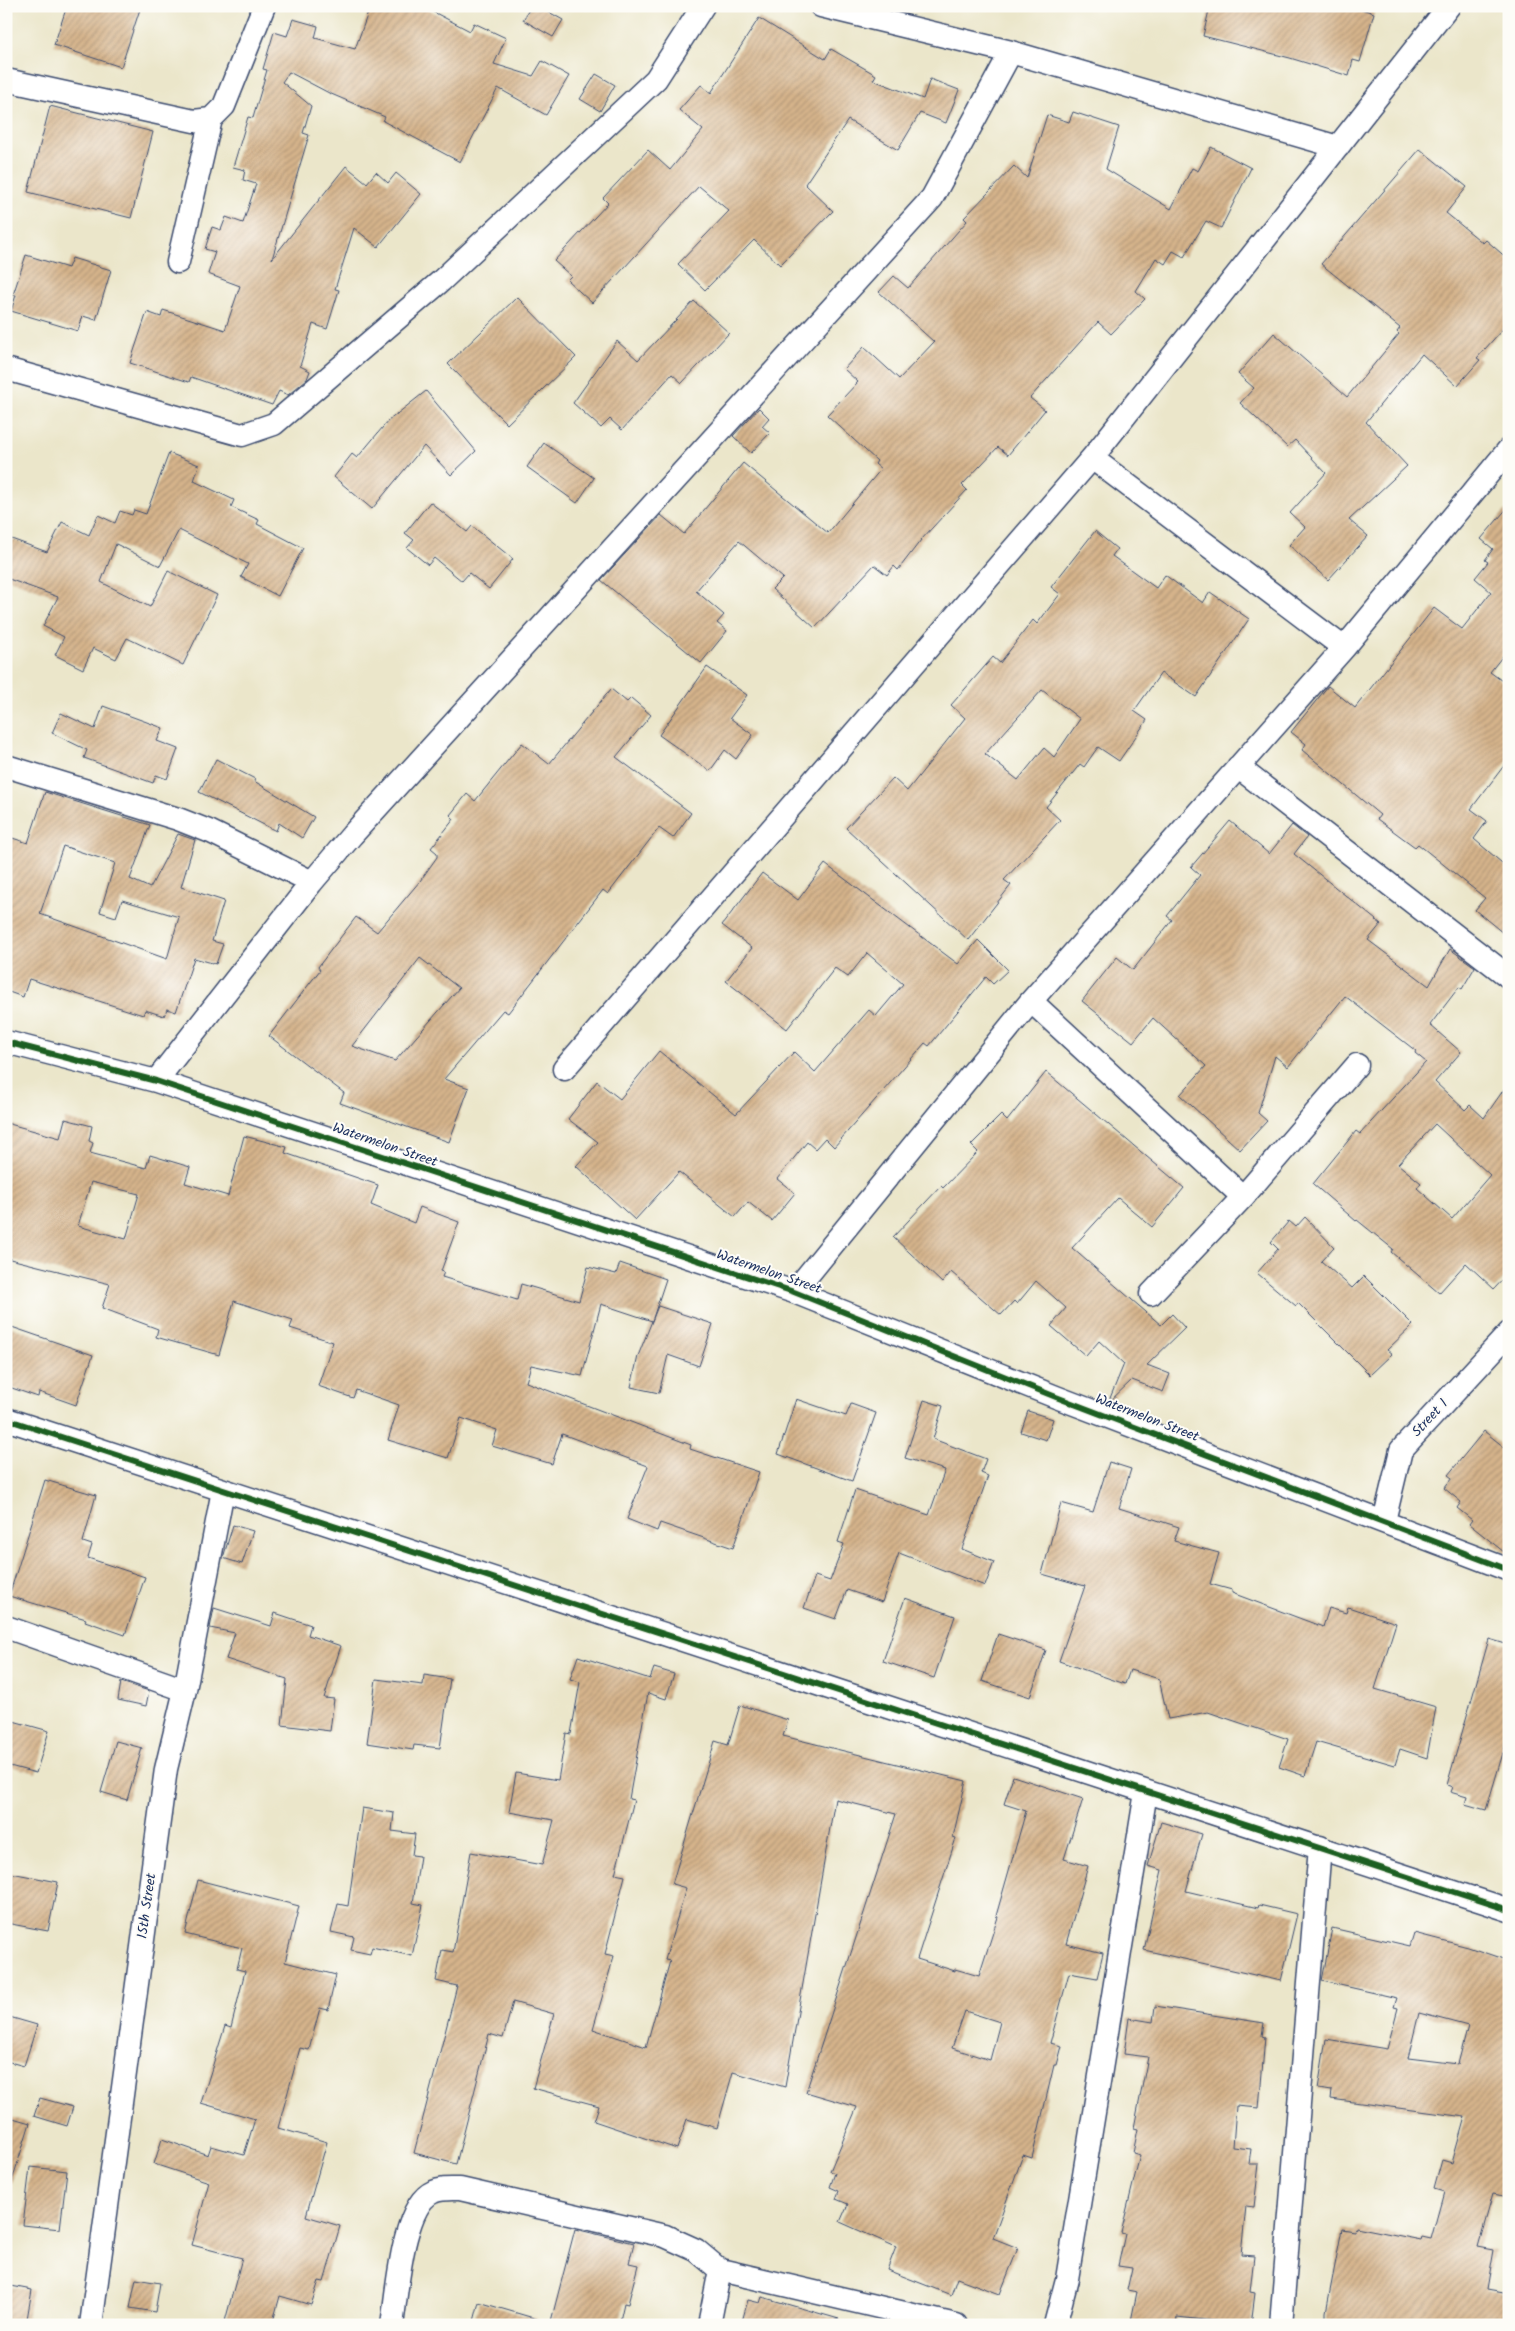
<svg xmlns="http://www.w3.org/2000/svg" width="1515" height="2331" font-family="Kalam,sans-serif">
<defs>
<pattern id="building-hatch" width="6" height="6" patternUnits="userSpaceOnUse" patternTransform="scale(1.25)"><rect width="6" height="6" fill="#d6b48b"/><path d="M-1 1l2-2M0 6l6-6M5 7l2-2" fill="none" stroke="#ad9375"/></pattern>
</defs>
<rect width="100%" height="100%" fill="#fdfcf7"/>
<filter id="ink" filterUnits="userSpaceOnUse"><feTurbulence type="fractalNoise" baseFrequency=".02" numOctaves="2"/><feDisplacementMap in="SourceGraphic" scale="10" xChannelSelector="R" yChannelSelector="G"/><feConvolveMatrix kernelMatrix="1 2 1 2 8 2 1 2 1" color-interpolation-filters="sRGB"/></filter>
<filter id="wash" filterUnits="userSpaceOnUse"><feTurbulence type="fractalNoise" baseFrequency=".0096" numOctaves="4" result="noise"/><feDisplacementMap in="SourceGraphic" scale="20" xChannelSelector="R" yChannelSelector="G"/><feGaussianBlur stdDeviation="1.12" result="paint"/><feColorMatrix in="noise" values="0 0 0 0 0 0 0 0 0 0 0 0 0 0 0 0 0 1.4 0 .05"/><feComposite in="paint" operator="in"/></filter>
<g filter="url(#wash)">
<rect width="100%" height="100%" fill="#ebe6ca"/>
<g id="blocks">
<path fill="url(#building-hatch)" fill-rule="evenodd" d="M 67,6 L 141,6 L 121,67 L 54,45 Z
M 384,6 L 422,6 L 470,31 L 474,23 L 506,38 L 494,64 L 533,76 L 542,61 L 569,76 L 546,115 L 498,88 L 460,162 L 383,121 L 385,117 L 329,93 L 289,72 L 282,82 L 311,106 L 303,133 L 309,135 L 272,259 L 346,166 L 367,183 L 376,172 L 388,183 L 396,173 L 421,194 L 378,247 L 354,228 L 335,289 L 339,290 L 327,329 L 313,324 L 300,366 L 310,371 L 307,379 L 288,395 L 279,391 L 272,405 L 191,377 L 189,382 L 130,363 L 147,312 L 161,317 L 163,310 L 225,330 L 240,286 L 208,274 L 215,252 L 205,249 L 212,227 L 221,230 L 226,217 L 243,223 L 256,184 L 243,180 L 245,170 L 233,167 L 248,117 L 253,118 L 267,70 L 263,69 L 274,32 L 287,36 L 293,19 L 318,26 L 315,38 L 355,49 L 369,10 L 381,14 Z
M 531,6 L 538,6 L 563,20 L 553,37 L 523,20 Z
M 1210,6 L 1352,6 L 1374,13 L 1360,62 L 1353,60 L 1349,76 L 1290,58 L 1203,36 Z
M 759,18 L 825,59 L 831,49 L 876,75 L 873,80 L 923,99 L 930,79 L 959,90 L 946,123 L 920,113 L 898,150 L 848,120 L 805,184 L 833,211 L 780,265 L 754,240 L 705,290 L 678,264 L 729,211 L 699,186 L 592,303 L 567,280 L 571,276 L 554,261 L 608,203 L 603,198 L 648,150 L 670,170 L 703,130 L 679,110 L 701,85 L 711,93 Z
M 596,74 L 615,85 L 600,111 L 580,99 Z
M 50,106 L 153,132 L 131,218 L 28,192 Z
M 1073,112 L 1119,127 L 1106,169 L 1171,209 L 1192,168 L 1198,171 L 1211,147 L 1251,168 L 1221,228 L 1206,221 L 1184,257 L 1173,251 L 1165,264 L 1156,258 L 1136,291 L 1145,299 L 1111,334 L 1098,322 L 1030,398 L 1045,410 L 1008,455 L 998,447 L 962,485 L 967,490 L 921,540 L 898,570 L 894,566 L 887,575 L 874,565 L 815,628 L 772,589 L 783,578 L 739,541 L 696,591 L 724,615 L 717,623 L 727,631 L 701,663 L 601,580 L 661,515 L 684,534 L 743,463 L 828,533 L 881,469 L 875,464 L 877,461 L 827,415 L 858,382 L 844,369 L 864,347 L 899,379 L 934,342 L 879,292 L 894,276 L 908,288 L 967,221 L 964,218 L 1014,166 L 1027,178 L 1047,115 L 1069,122 Z
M 1420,149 L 1467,187 L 1446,213 L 1483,243 L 1486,240 L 1509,260 L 1509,322 L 1477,358 L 1480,360 L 1457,386 L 1422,354 L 1366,422 L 1407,466 L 1349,520 L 1368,536 L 1328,580 L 1289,545 L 1305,527 L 1290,513 L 1326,473 L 1295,440 L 1287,447 L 1240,403 L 1254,388 L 1238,374 L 1274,333 L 1347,397 L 1399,334 L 1397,332 L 1400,328 L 1321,264 Z
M 26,255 L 68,268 L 72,258 L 111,270 L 96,320 L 83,316 L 78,331 L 11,311 L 16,295 L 13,295 Z
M 517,297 L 576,357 L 507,424 L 448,364 Z
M 694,301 L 729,333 L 682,383 L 672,374 L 622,430 L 610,419 L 601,428 L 573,403 L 617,341 L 638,360 Z
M 426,391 L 476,451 L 451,475 L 424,446 L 372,509 L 334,477 L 352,454 L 357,458 L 388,421 Z
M 759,408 L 769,418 L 762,426 L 770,433 L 751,453 L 733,436 Z
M 544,443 L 594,478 L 577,503 L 527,467 Z
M 169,453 L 199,465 L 194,481 L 234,500 L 231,507 L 259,520 L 257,524 L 303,548 L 278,596 L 241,577 L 248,564 L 179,530 L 160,566 L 116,544 L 101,582 L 150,607 L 168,571 L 217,595 L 183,665 L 127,638 L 116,659 L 93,648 L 83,669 L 55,655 L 64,637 L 43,626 L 58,597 L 6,578 L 6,537 L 47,552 L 62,522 L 89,535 L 98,515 L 115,523 L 120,511 L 132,515 L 134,510 L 146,514 Z
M 430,502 L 467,532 L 472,526 L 513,559 L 489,589 L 469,573 L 462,581 L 434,558 L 428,565 L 407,548 L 414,540 L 405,533 Z
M 1509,506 L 1509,648 L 1490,672 L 1509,686 L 1509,759 L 1471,809 L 1487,821 L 1474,839 L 1509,869 L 1509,938 L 1475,910 L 1485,898 L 1418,844 L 1415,847 L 1377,819 L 1380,815 L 1302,750 L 1306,744 L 1291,732 L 1328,686 L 1355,708 L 1434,608 L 1462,629 L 1491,592 L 1475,578 L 1488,562 L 1485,560 L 1493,549 L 1481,539 Z
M 1095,531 L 1117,549 L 1112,556 L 1156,588 L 1165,575 L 1203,603 L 1210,592 L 1249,619 L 1196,697 L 1161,673 L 1134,711 L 1147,720 L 1119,761 L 1098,747 L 1084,767 L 1080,764 L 1046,807 L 1060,820 L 1004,880 L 1011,885 L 968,940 L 846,828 L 893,778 L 907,791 L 965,718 L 951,705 L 993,657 L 1000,663 L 1033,620 L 1037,624 L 1060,594 L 1051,587 ZM 1042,690 L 1080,719 L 1054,757 L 1044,748 L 1018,780 L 985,754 Z
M 707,667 L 747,695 L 730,718 L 753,735 L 736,759 L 725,750 L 710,771 L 659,735 Z
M 611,689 L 627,702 L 631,698 L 651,715 L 616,757 L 691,813 L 673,838 L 659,828 L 608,894 L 603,890 L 508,1013 L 503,1010 L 444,1079 L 469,1088 L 449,1142 L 340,1103 L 344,1093 L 269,1036 L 320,970 L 318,967 L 356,917 L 377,932 L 420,881 L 437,857 L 437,853 L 431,848 L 454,819 L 450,815 L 467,794 L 475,801 L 522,743 L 549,764 ZM 420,958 L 459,988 L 395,1061 L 352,1046 Z
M 103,706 L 163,728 L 157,741 L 178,749 L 167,779 L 156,775 L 153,783 L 84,758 L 87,750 L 52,733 L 61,713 L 95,729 Z
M 216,759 L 255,779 L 254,781 L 314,817 L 302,838 L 279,823 L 276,831 L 199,792 Z
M 45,792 L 150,825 L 130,879 L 150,888 L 178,834 L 195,840 L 181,887 L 224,901 L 212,941 L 223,944 L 216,964 L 194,958 L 176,1012 L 167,1009 L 164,1016 L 145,1010 L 143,1015 L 29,979 L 23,997 L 6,991 L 6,836 L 28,843 ZM 63,846 L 115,863 L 100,912 L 116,917 L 122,900 L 179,917 L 167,959 L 40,914 Z
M 1230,821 L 1269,854 L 1292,825 L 1307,837 L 1294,854 L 1381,924 L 1368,940 L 1429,986 L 1450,949 L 1475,967 L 1462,989 L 1459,987 L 1430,1025 L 1461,1052 L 1435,1082 L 1465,1110 L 1470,1105 L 1484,1118 L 1509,1082 L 1509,1273 L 1494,1289 L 1466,1263 L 1439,1293 L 1391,1252 L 1393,1249 L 1357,1220 L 1356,1221 L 1313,1184 L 1356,1131 L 1360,1134 L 1426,1062 L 1415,1053 L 1416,1051 L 1345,996 L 1288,1067 L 1275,1056 L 1258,1113 L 1267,1121 L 1240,1150 L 1180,1095 L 1206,1066 L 1153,1018 L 1133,1042 L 1082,1001 L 1117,957 L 1133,970 L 1172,920 L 1167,916 L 1200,875 L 1191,867 ZM 1435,1124 L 1490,1175 L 1452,1219 L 1417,1188 L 1421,1183 L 1398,1164 Z
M 825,864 L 958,964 L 978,940 L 1008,970 L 993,984 L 986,977 L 929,1046 L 925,1043 L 834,1147 L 825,1138 L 815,1149 L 807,1142 L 777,1179 L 795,1193 L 772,1221 L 748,1202 L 735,1217 L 679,1172 L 635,1220 L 576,1166 L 598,1142 L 568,1119 L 597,1081 L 620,1099 L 659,1051 L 736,1114 L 794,1052 L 815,1072 L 869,1010 L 876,1016 L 903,984 L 867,953 L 848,977 L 835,968 L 787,1029 L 726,981 L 752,948 L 722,925 L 762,873 L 798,900 Z
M 1046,1072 L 1184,1188 L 1152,1227 L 1118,1198 L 1072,1248 L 1161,1325 L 1172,1314 L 1185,1328 L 1147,1365 L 1170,1374 L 1163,1392 L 1132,1380 L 1108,1403 L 1124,1364 L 1099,1341 L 1086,1356 L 1051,1326 L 1066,1308 L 1036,1281 L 1017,1304 L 1014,1301 L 1001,1315 L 951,1272 L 942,1283 L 893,1237 L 941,1186 L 943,1188 L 978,1152 L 971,1145 L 1001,1115 L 1007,1121 Z
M 65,1119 L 92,1126 L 89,1141 L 93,1143 L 90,1153 L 146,1168 L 150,1155 L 190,1167 L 185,1183 L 228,1196 L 244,1136 L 287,1147 L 285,1153 L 378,1185 L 371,1205 L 414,1223 L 420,1207 L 459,1222 L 441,1271 L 444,1272 L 442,1277 L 517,1300 L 521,1284 L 579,1301 L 588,1267 L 616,1274 L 620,1263 L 666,1279 L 652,1321 L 601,1304 L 582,1376 L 531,1365 L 526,1382 L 691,1445 L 690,1449 L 759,1472 L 733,1548 L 660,1523 L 657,1531 L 627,1519 L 648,1466 L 562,1434 L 552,1464 L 492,1446 L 497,1430 L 461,1418 L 448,1458 L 388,1440 L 399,1405 L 356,1390 L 353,1398 L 318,1386 L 333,1342 L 290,1328 L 293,1320 L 234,1301 L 219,1355 L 156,1337 L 158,1329 L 102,1308 L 110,1284 L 6,1258 L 6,1123 L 60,1138 ZM 91,1182 L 139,1194 L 126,1239 L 78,1226 Z
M 1305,1217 L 1334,1247 L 1321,1261 L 1352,1288 L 1364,1276 L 1413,1325 L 1387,1350 L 1392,1354 L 1370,1375 L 1298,1303 L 1296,1306 L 1257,1273 L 1278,1249 L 1271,1242 L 1289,1221 L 1296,1227 Z
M 658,1306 L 713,1324 L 699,1366 L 668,1355 L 659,1393 L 631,1387 L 638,1356 Z
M 6,1325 L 93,1355 L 76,1405 L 39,1392 L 38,1397 L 6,1386 Z
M 796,1399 L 846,1416 L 851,1404 L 876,1413 L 852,1481 L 778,1454 Z
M 924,1400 L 943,1406 L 933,1439 L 986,1459 L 981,1473 L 988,1476 L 962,1549 L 994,1562 L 985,1586 L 899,1553 L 882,1602 L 847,1590 L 836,1619 L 804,1608 L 815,1576 L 830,1581 L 844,1544 L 838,1542 L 855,1490 L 929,1515 L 945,1470 L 905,1458 Z
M 1028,1411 L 1053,1419 L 1046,1440 L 1021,1432 Z
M 1484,1431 L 1509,1451 L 1509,1556 L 1469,1524 L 1472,1520 L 1457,1508 L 1461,1502 L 1444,1488 L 1452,1478 L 1448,1475 Z
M 1109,1462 L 1131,1469 L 1119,1508 L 1179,1527 L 1174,1541 L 1219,1553 L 1210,1584 L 1232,1590 L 1232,1593 L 1323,1627 L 1329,1608 L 1346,1613 L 1348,1607 L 1396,1623 L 1375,1689 L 1436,1707 L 1427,1758 L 1400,1749 L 1395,1765 L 1316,1742 L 1305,1776 L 1279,1767 L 1288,1739 L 1208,1712 L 1168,1719 L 1159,1679 L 1130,1670 L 1125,1684 L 1059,1661 L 1085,1586 L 1042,1574 L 1061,1503 L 1093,1512 Z
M 45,1480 L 96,1495 L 83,1542 L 92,1545 L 88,1558 L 145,1577 L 125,1635 L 85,1621 L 86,1619 L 9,1596 Z
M 233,1525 L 253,1531 L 242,1564 L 223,1558 Z
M 905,1598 L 955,1616 L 934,1678 L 883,1661 Z
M 214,1608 L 271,1626 L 275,1613 L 311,1625 L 308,1635 L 341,1646 L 324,1698 L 334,1699 L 330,1731 L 282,1725 L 287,1679 L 226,1659 L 235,1633 L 210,1628 Z
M 998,1634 L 1046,1650 L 1030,1697 L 982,1681 Z
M 1489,1639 L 1509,1645 L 1509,1733 L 1486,1810 L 1465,1804 L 1467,1797 L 1450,1792 L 1452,1787 L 1447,1785 Z
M 578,1656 L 650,1679 L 654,1668 L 674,1674 L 666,1699 L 648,1693 L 629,1799 L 634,1800 L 615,1874 L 625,1876 L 605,1954 L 614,1956 L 593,2029 L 646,2047 L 670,1961 L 665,1960 L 686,1888 L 672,1884 L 715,1741 L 728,1745 L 740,1705 L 788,1720 L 783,1736 L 966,1781 L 953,1837 L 956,1838 L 917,1959 L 955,1971 L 955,1969 L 979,1976 L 998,1917 L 996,1916 L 1026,1811 L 1004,1804 L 1013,1776 L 1083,1799 L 1064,1859 L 1088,1866 L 1066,1944 L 1103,1953 L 1097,1978 L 1069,1973 L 1050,2043 L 1062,2046 L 1057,2065 L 1054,2065 L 1032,2158 L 1023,2155 L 993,2238 L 1018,2248 L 1000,2294 L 957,2278 L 951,2295 L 887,2270 L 896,2247 L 840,2222 L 848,2204 L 836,2199 L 839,2191 L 830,2187 L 835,2173 L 830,2171 L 857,2107 L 806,2092 L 896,1814 L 835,1799 L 785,2087 L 733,2072 L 717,2128 L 687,2119 L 677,2149 L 594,2121 L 599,2106 L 533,2088 L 554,2014 L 513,2002 L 503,2038 L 489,2034 L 456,2164 L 414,2153 L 457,1986 L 436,1981 L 442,1950 L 453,1952 L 471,1852 L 542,1865 L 554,1820 L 509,1812 L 516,1773 L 558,1780 L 566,1733 L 571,1734 L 580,1682 L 570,1679 ZM 965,2011 L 1000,2022 L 990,2060 L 952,2048 Z
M 424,1675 L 450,1679 L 440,1748 L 414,1745 L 413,1750 L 367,1743 L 376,1679 L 423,1685 Z
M 121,1682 L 149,1691 L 146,1706 L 118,1700 Z
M 6,1719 L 49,1731 L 36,1773 L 6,1765 Z
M 116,1741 L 142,1748 L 127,1800 L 101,1792 Z
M 362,1808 L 394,1813 L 392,1831 L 415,1834 L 412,1855 L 420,1856 L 413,1903 L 423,1905 L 412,1956 L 372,1947 L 370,1954 L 351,1950 L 354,1937 L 331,1932 L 338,1904 L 348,1906 Z
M 1161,1822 L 1202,1834 L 1186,1891 L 1258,1908 L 1259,1905 L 1297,1914 L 1281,1981 L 1144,1950 L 1162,1870 L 1148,1866 Z
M 6,1872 L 58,1882 L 48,1931 L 6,1923 Z
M 198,1880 L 299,1906 L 285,1962 L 336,1975 L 328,2010 L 320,2008 L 309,2050 L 300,2048 L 278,2128 L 327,2142 L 306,2216 L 340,2226 L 324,2282 L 319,2281 L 311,2305 L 280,2296 L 272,2325 L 224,2325 L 242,2258 L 192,2245 L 209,2182 L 154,2164 L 162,2139 L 208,2155 L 211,2146 L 244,2155 L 255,2119 L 201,2103 L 225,2026 L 231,2028 L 245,1971 L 237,1969 L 242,1948 L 185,1934 Z
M 1332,1928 L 1410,1946 L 1414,1933 L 1468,1947 L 1509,1961 L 1509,2197 L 1493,2194 L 1478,2247 L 1494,2250 L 1487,2290 L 1509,2294 L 1509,2325 L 1326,2325 L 1326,2312 L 1342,2229 L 1355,2231 L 1356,2227 L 1421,2240 L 1422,2237 L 1431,2239 L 1444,2192 L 1434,2189 L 1442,2160 L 1452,2163 L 1465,2117 L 1331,2099 L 1332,2091 L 1318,2089 L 1326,2039 L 1387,2049 L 1398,2008 L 1394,2007 L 1397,1998 L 1322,1981 ZM 1419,2013 L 1468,2026 L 1458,2064 L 1408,2058 Z
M 1155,2006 L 1264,2023 L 1262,2036 L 1265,2037 L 1259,2108 L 1236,2106 L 1233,2147 L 1251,2149 L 1249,2164 L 1259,2164 L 1254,2207 L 1246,2206 L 1241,2255 L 1254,2256 L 1250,2292 L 1255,2293 L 1251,2325 L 1177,2317 L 1176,2325 L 1152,2325 L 1131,2321 L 1137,2292 L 1127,2290 L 1132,2268 L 1118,2266 L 1125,2234 L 1121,2233 L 1140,2155 L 1133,2153 L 1138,2129 L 1134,2128 L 1148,2057 L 1124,2054 L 1129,2018 L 1153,2022 Z
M 6,2016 L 37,2025 L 24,2066 L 6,2061 Z
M 40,2098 L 73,2107 L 67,2126 L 34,2116 Z
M 6,2116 L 30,2123 L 11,2184 L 6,2183 Z
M 30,2167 L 67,2171 L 60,2229 L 23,2225 Z
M 575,2229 L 634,2243 L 629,2263 L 638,2265 L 628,2304 L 624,2303 L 619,2325 L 550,2325 Z
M 136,2279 L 160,2283 L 155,2312 L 130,2308 Z
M 6,2285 L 32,2290 L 26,2325 L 6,2325 Z
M 762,2297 L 839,2319 L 839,2325 L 741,2325 L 748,2300 L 760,2303 Z
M 479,2302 L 537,2319 L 537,2325 L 473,2325 Z"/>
</g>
</g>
<g filter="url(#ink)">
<use href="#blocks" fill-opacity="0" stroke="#3a4a6e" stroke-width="1"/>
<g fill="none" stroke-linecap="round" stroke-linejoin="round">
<g stroke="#3a4a6e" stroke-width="25">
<path id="minor" d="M 821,6 L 1011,52 L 1338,147
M 6,80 L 194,121 L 211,119 L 224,106 L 264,6
M 178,262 L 211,119
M 6,369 L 242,435 L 274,424 L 441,281 L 656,79 L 703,6
M 1092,458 L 1344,648
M 6,766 L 178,819 L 211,832 L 312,882
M 1238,767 L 1509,977
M 1031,1001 L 1243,1197
M 6,1042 L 156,1081 L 794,1292 L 1056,1397 L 1509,1570
M 564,1069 L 1092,458 L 1449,6
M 156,1081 L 312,882 L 352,835 L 932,198 L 1011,52
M 794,1292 L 1031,1001 L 1344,648 L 1509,449
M 1151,1294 L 1243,1197 L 1357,1065
M 6,1419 L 1509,1910
M 1384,1521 L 1401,1450 L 1509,1333
M 6,1627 L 185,1690
M 91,2325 L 166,1769 L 185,1690 L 223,1490
M 392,2325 C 397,2294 402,2205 433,2192 C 441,2188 451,2189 460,2189 L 665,2236 L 696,2250 L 720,2270 L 956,2325
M 709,2325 L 720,2270
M 1055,2325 L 1067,2279 L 1146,1792
M 1281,2325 L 1320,1847"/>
</g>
<use href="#minor" stroke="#fff" stroke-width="22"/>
<g stroke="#fdfcf7" stroke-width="9">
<path id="cycleway" d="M 6,1042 L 156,1081 L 794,1292 L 1056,1397 L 1509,1570
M 6,1419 L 1509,1910"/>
</g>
<use href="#cycleway" stroke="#1b5e20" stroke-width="6"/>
</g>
</g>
<g text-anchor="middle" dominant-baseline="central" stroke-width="4" stroke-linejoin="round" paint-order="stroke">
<g font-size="14" fill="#1b2f5e" stroke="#fdfcf7">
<text transform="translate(385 1145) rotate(19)">Watermelon Street</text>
<text transform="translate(769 1272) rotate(19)">Watermelon Street</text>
<text transform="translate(1147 1418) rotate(21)">Watermelon Street</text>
<text transform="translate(1430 1418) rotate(-47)">Street 1</text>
<text transform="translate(147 1906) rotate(-82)">15th Street</text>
</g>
</g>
<rect width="1515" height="2331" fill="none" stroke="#fdfcf7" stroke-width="25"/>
</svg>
